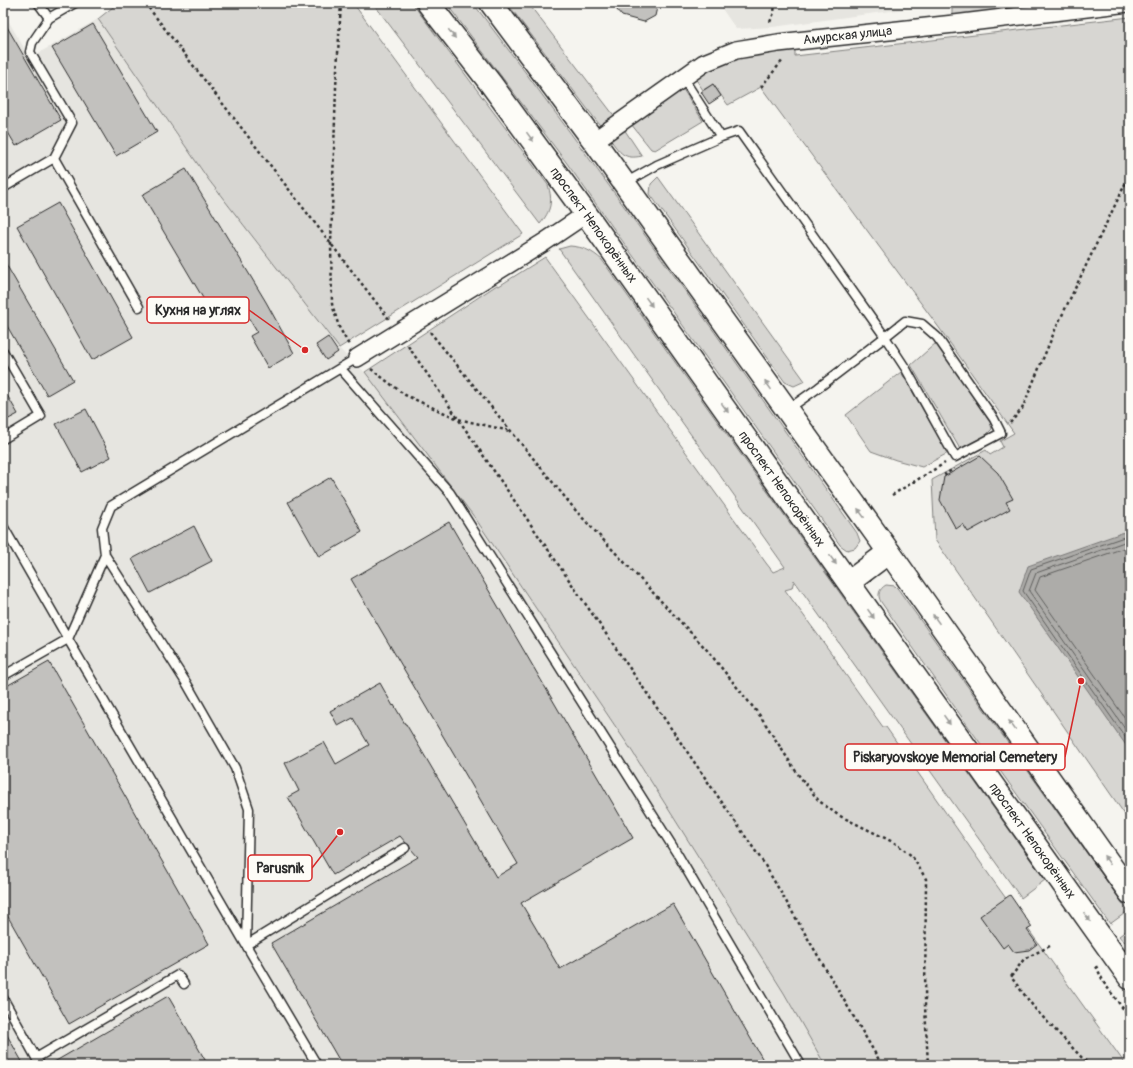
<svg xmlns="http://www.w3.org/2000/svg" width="1133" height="1068" font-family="Pangolin,sans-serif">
<rect width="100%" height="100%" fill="#f5f4ef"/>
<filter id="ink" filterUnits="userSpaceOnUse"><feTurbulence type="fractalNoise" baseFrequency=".025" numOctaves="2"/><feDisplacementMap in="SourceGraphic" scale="8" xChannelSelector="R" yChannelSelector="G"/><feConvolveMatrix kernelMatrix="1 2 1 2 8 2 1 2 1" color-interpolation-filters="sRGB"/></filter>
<g filter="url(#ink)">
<path fill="#e6e5e0" d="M 718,3 L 949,3 L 773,27 L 736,29 Z
M 3,12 L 30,58 L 98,19 L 208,179 L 339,348 L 352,362 L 365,372 L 475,518 L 630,748 L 784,993 L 825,1065 L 3,1065 Z"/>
<path fill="#d7d6d2" stroke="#81807e" d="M 118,3 L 353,3 L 523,234 L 339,348 L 208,179 L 98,19 Z
M 373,3 L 412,3 L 548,185 C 553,201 551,211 540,224 Z
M 446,3 L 473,3 C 605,176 731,355 857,533 L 860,541 L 855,548 L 847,550 L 840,545 L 566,162 Z
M 507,3 L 528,3 L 616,118 L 602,128 Z
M 952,3 L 1047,3 L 1048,4 L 952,17 Z
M 1130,17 L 1130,822 L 935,540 L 932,480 L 986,450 L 990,455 L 1003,447 L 1000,441 L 1014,433 L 940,329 L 761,87 L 728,105 L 713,84 L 703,90 L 695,78 L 708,70 L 737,56 L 795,48 L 795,56 Z
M 681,86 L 703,121 L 655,150 L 651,149 L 631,124 Z
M 624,129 L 642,156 C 624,160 620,153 610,139 Z
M 658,177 L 805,381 L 794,386 L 785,382 L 650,194 L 651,184 Z
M 570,246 C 584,247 592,251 602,260 L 1045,880 L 1021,898 L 794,580 L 792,588 L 785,590 L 837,661 L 838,664 L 883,727 L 886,727 L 992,879 L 1126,1065 L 825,1065 L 784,993 L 630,748 L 475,518 L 365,372 L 497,285 L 499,286 L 545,257 L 766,563 L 773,572 L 785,567 L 559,249 Z
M 936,343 L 949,358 L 990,422 L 992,429 L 986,435 L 960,449 L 911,365 Z
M 901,372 L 948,453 L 922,467 L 896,460 L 871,451 L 846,415 Z
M 886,585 L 895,586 L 898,589 L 1128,911 L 1110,924 L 973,733 L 881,602 C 877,595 879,589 886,585 Z
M 1130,928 L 1130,943 C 1125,943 1122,940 1119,936 Z"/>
<path fill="#adaca9" stroke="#797877" d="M 1130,530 L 1130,751 L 1019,592 L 1028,566 Z"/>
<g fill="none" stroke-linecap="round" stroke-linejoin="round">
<path stroke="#5f5f5d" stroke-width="1" d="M 1130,535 L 1031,569 L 1023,591 L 1130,744
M 1130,540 L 1036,573 L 1029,591 L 1130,736
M 1130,546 L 1040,577 L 1035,590 L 1130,725"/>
</g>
<path fill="#c2c1be" stroke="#2b2b2b" d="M 611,3 L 658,3 L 655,16 L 644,22 L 622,16 Z
M 3,20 L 61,120 L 16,146 L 3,124 Z
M 93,24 L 157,132 L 116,156 L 52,48 Z
M 713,84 L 721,96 L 709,104 L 701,92 Z
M 186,169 L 266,302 L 294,353 L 268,368 L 250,336 L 257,332 L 238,300 L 213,315 L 142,195 Z
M 58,203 L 133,337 L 92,360 L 17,226 Z
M 3,259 L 73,380 L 47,395 L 3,319 Z
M 328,337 L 338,352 L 326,360 L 316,345 Z
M 3,388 L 18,414 L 3,422 Z
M 86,409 L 111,457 L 82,472 L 56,424 Z
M 980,456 L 998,473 L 1013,499 L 1006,502 L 1010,509 L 968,532 L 963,524 L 956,529 L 940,500 L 944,477 Z
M 331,477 L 362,532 L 319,557 L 288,502 Z
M 449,522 L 633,838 L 521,903 L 560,969 L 673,904 L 766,1065 L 342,1065 L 271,943 L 418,857 L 410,848 L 409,845 L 406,843 L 400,836 L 333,875 L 288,797 L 299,791 L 285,763 L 324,742 L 336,764 L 369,745 L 353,718 L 338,726 L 330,711 L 380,683 L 393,706 L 394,705 L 405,724 L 406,724 L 496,877 L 518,864 L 351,579 Z
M 194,526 L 212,561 L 150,593 L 132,559 Z
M 49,662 L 209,944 L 69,1024 L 3,908 L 3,688 Z
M 1010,895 L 1032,927 L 1027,930 L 1037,944 L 1029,950 L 1014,952 L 1008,944 L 1003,948 L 980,916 Z
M 168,996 L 208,1065 L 49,1065 Z
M 3,1028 L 24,1065 L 3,1065 Z"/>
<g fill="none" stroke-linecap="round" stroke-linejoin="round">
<g stroke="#2b2b2b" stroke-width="11">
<path id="lane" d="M 38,3 L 49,18 L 75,3
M 683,78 L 721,137
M 54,158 L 139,307
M 625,183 L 657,165 L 721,137 L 739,131 L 885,337 L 818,388 L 787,410
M 3,188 L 54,158 L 72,123 L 30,52 L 32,43 L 49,18
M 905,321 L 922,324 L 937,337 L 994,419 L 1001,433 L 955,457 L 906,369 L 885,337 Z
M 3,351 L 41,416 L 3,439
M 341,369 L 450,493 L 678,855 L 801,1065
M 3,526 L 68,639 L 3,676
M 105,555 L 68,639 L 246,945 L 405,848
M 1119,961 L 1130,953
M 3,998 L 40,1065
M 36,1058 L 178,975 L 184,984
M 317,1065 L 246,945 L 249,809 L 235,768 L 187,684 L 105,555 L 102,528 L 111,506 L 357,358"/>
</g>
<g stroke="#2b2b2b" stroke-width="20">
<g id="street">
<path id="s1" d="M 594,141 L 704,63 L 736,50 L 778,43 L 954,24 L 1128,3"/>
<path d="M 357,358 L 543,243 L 586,214"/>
</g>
</g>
<g stroke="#2b2b2b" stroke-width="25">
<g id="primary">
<path id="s2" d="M 428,3 L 491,84 L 586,214 L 1130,978"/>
<path d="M 491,3 L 594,141 L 889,552 L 1130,893"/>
<path d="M 849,582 L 889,552"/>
</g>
</g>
<path stroke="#2b2b2b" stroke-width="2.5" stroke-dasharray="3 3" stroke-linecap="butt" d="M 145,3 L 389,319
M 341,3 L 336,87 L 331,244 L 332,304 L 339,327 L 349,345
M 770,22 L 774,13 L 775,3
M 761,87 L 783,60
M 430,332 L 577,512 L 707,650 L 761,717 L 797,773 L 819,801 L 838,815 L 895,843 L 912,856 L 926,879 L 925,1006 L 928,1065
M 408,346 L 763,862 L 882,1065
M 371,369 L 405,395 L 458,419 L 510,431
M 1010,423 L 1022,409 L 1055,330 L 1130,174
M 946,476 L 945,474 L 954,469
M 892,495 L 945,463
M 1050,946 L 1024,959 L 1011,977 L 1036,1010 L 1089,1065
M 1096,966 L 1104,983 L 1130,1018"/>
<use href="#lane" stroke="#fdfcf7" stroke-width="8"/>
<use href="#street" stroke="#fdfcf7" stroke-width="17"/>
<use href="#primary" stroke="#fdfcf7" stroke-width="22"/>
</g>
<defs><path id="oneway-solid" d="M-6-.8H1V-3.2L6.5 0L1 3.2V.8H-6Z"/></defs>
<g fill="#9e9e9b">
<use href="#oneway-solid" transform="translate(452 34) rotate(52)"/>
<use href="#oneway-solid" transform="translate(530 137) rotate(54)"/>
<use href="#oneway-solid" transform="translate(649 302) rotate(54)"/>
<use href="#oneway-solid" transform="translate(768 385) rotate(-125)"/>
<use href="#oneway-solid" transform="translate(725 408) rotate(54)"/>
<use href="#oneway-solid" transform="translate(861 513) rotate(-126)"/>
<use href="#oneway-solid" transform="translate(833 560) rotate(54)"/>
<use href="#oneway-solid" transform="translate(871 614) rotate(55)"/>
<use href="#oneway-solid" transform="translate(936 619) rotate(-125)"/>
<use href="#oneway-solid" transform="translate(947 720) rotate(55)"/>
<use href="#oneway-solid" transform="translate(1012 725) rotate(-125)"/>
<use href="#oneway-solid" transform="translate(1107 860) rotate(-125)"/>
<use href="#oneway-solid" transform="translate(1087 917) rotate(55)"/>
</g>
</g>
<g text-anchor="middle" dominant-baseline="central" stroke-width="3" stroke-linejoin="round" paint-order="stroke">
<g font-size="13" fill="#2b2b2b" stroke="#fdfcf7">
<text stroke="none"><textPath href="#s1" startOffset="282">Амурская улица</textPath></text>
<text stroke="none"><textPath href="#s2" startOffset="277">проспект Непокорённых</textPath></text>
<text stroke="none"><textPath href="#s2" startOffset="601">проспект Непокорённых</textPath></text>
<text stroke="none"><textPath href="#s2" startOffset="1033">проспект Непокорённых</textPath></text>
</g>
</g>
<path fill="none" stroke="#d62828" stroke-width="1.5" d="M305 350L249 310M1081 681L1065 757M340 832L312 868"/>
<g fill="#d62828" stroke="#fdfcf7" stroke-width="1.5">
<circle cx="305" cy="350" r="4"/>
<circle cx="1081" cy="681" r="4"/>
<circle cx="340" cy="832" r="4"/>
</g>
<g fill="#fdfcf7" stroke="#d62828" stroke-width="1.5">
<rect x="147" y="297" width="102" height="26" rx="4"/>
<rect x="845" y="744" width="220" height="26" rx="4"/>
<rect x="248" y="855" width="64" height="26" rx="4"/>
</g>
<g font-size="14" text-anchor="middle" font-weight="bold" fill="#2b2b2b">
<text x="198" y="315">Кухня на углях</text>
<text x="955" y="762">Piskaryovskoye Memorial Cemetery</text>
<text x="280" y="873">Parusnik</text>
</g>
<rect width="1133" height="1068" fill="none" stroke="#fdfcf7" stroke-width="16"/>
<rect x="8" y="8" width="1117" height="1052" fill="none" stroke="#2b2b2b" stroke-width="1.5" filter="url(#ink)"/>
</svg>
